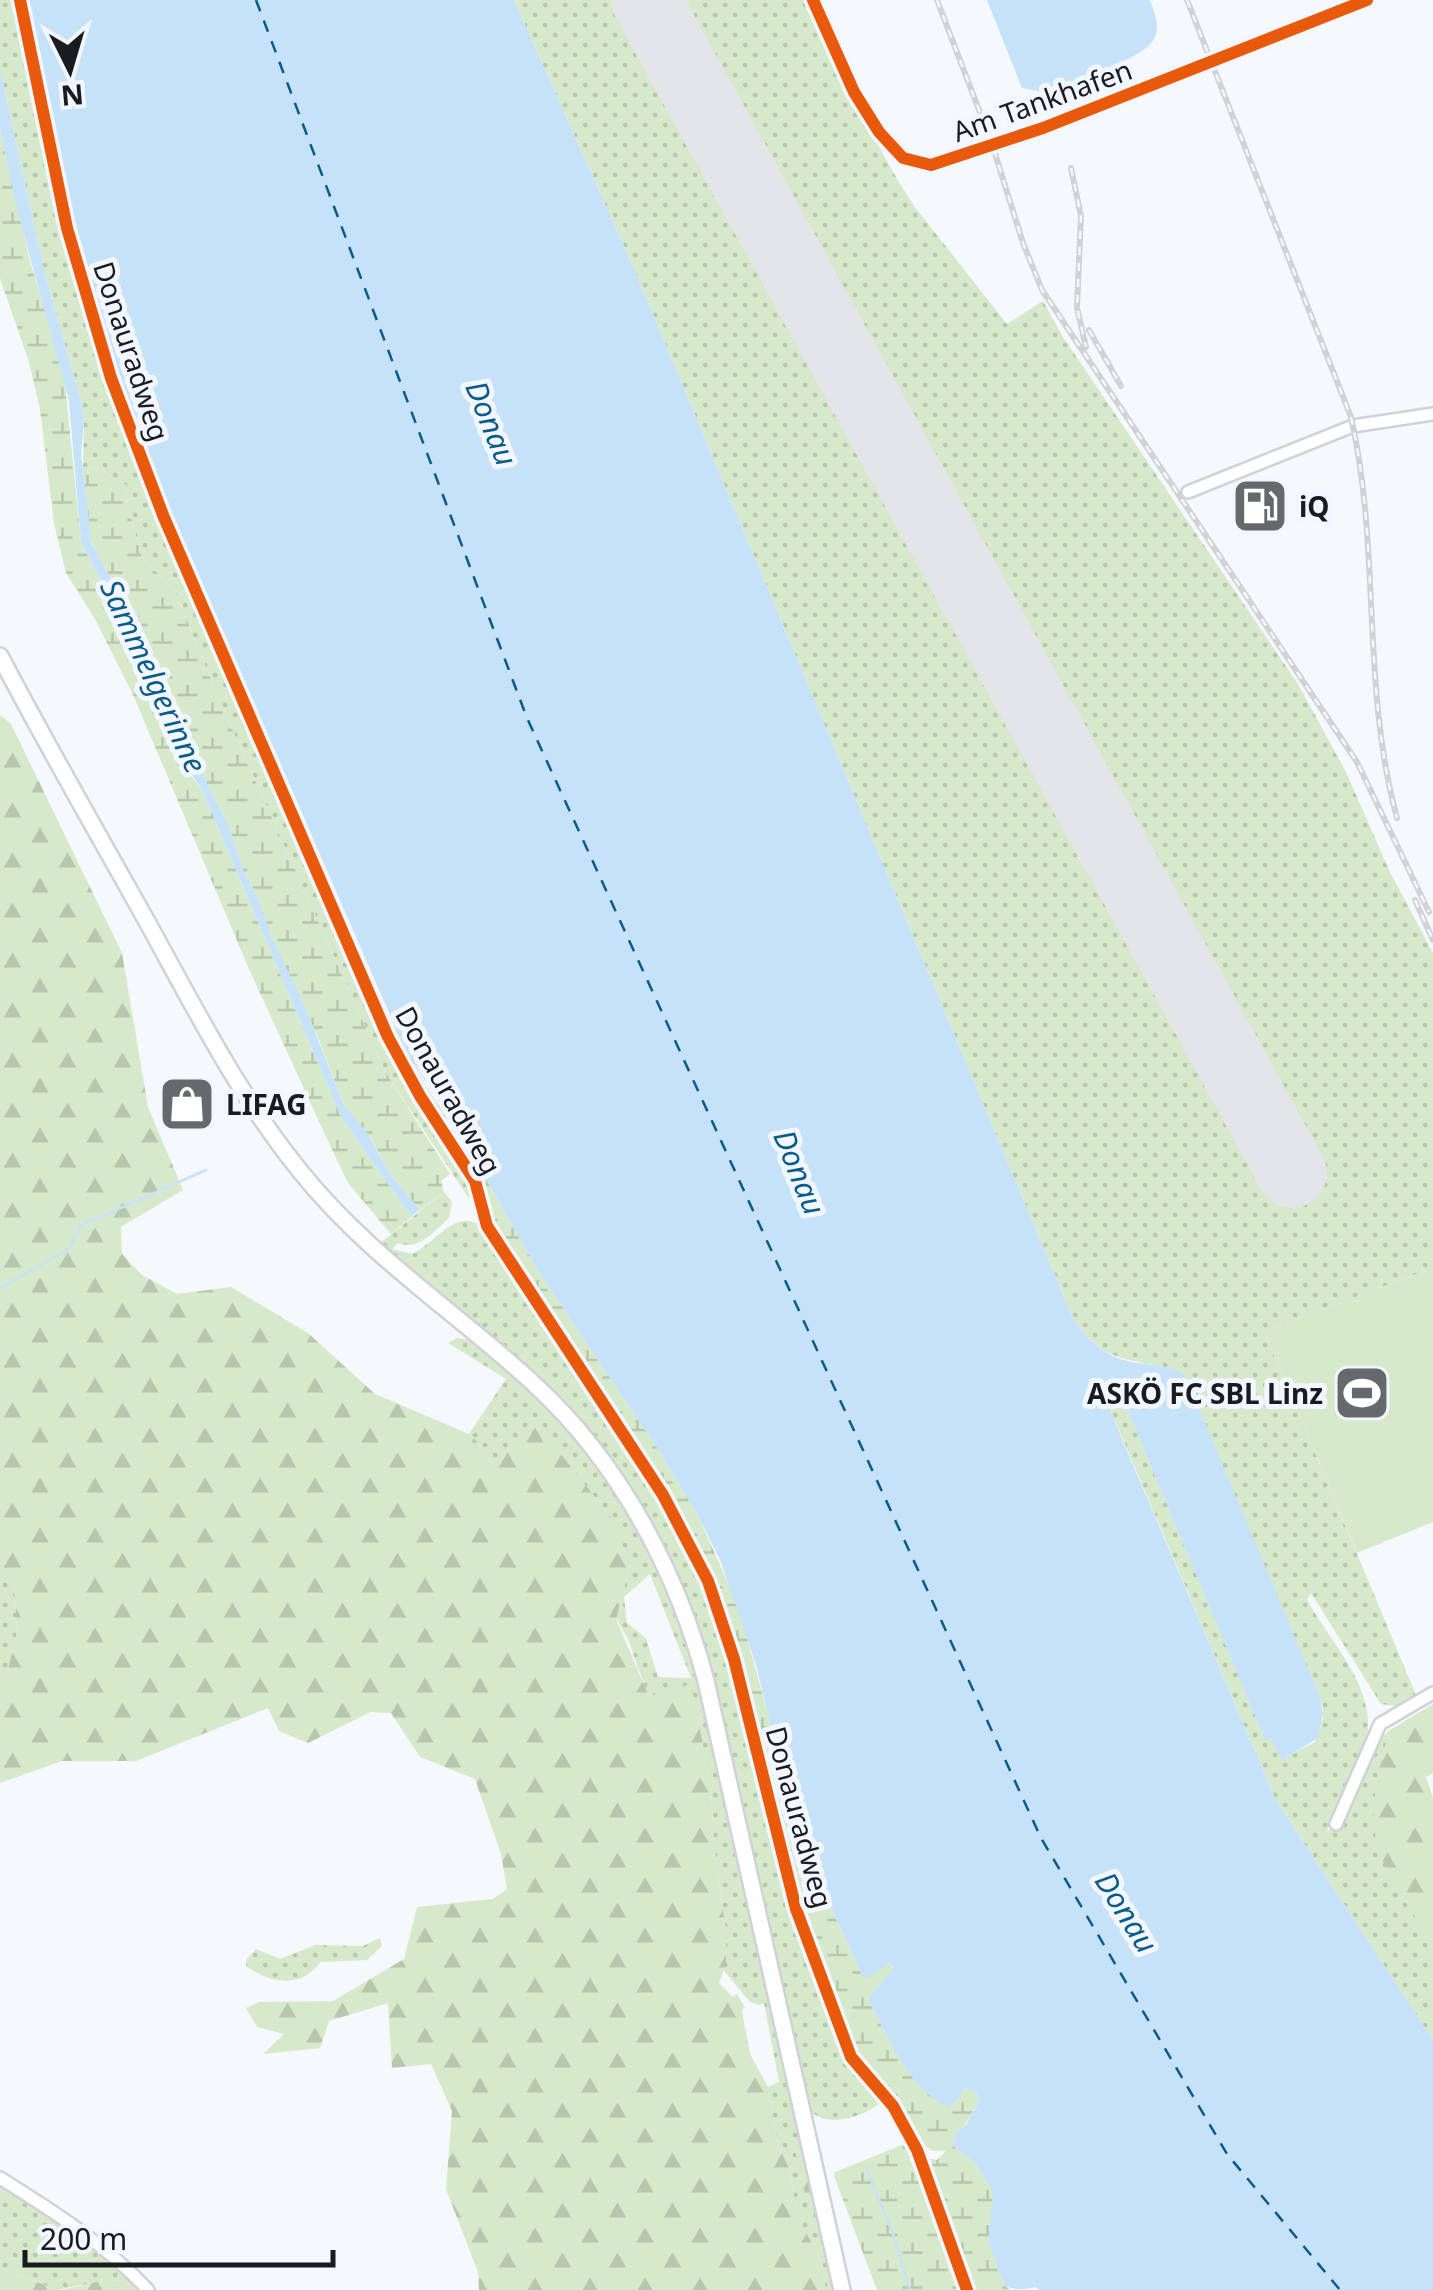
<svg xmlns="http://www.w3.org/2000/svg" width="1433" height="2290" font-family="'Noto Sans',sans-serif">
<defs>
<pattern id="green-dots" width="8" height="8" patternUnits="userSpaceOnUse" patternTransform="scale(2.5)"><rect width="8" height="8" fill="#d6e9ca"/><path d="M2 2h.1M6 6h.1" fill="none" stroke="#b7c7ad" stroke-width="1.8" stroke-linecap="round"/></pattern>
<pattern id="forest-firs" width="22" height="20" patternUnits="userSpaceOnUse" patternTransform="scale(2.5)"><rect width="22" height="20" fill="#d6e9ca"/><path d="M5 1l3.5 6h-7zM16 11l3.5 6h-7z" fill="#b7c7ad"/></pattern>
<pattern id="wetland-marsh" width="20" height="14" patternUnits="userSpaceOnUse" patternTransform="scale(2.5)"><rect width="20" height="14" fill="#d6e9ca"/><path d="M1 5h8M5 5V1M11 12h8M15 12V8" fill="none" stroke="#b7c7ad"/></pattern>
</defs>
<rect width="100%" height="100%" fill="#f5f8fc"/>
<path fill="url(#green-dots)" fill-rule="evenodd" d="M 0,0 L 17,0 L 73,266 L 135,455 L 381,1028 L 423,1105 L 470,1178 L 474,1206 L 386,1073 L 221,704 L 175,591 L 142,557 L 127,504 L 126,485 L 101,470 L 83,467 L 84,422 L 81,400 L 46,278 L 0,69 Z
M 514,0 L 807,0 L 844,84 L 897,179 L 914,206 L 1007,324 L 1043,301 L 1063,337 L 1298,684 L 1346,772 L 1389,870 L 1433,953 L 1433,1268 L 1264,1331 L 1416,1695 L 1396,1706 L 1381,1704 L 1311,1593 L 1307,1600 C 1341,1659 1388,1697 1359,1768 C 1351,1790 1335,1808 1327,1830 L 1338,1831 L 1376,1743 L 1390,1730 L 1378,1779 L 1375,1812 L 1378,1846 L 1433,1943 L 1433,2040 L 1276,1800 L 1105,1397 L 1110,1389 L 1120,1392 L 1265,1739 L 1271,1739 L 1283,1759 L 1315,1742 L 1323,1719 L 1323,1707 L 1186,1378 C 1136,1351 1109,1374 1072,1316 L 632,264 Z
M 444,1192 L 452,1202 L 449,1218 C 434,1231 420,1251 398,1243 L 392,1249 L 412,1254 C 438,1242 456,1205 485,1229 L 660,1496 L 705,1581 L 731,1660 L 797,1923 L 847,2057 L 878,2091 L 880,2103 C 864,2117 825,2129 810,2110 C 790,2018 770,1927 750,1835 C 714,1669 689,1545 574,1413 C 517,1348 444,1300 379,1244 Z
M 457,1338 C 475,1338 487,1355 501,1366 C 601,1444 662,1566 699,1684 L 833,2290 L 826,2290 L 822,2263 L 797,2215 L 790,2171 L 778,2144 L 768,2087 L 779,2082 L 764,2003 L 759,2005 L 750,2002 L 724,1971 L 726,1931 L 714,1845 L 711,1787 L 691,1684 L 650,1701 L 628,1639 L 616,1618 L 630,1566 L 533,1420 L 498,1461 L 469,1434 L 506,1379 L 448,1343 ZM 650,1574 L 691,1678 L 658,1677 L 646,1638 L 627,1623 L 624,1597 Z
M 0,1578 L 14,1581 L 17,1632 L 6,1678 L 0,1678 Z
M 380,1938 L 382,1946 L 367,1960 L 320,1962 C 302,1989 270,1984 246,1966 L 247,1958 L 256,1949 L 280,1959 L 315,1945 L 363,1946 Z
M 0,2172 C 56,2207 109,2241 154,2290 L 136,2290 L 125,2280 L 96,2282 L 57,2290 L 0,2267 Z"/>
<path fill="url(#forest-firs)" d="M 0,715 L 11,724 L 122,953 L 148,1107 L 183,1190 L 121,1227 L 122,1254 L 142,1275 L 177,1294 L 231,1287 L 308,1333 L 375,1394 L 469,1434 L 498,1461 L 533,1419 L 610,1516 L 630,1566 L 616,1619 L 650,1699 L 660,1688 L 676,1690 L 691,1683 L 711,1787 L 714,1845 L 726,1931 L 726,1963 L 719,1983 L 733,1997 L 737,1994 L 744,2006 L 742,2012 L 750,2054 L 768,2087 L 778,2144 L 790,2171 L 797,2215 L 822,2263 L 826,2290 L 479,2290 L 478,2272 L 446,2189 L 452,2111 L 431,2064 L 392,2068 L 388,2003 L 329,2021 L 320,2048 L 263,2054 L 284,2034 L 257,2027 L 246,2008 L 259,2002 L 333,2001 L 404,1959 L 417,1907 L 493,1899 L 507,1889 L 501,1854 L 475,1779 L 420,1757 L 391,1713 L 371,1712 L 308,1743 L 279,1731 L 268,1708 L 136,1761 L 62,1761 L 0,1783 L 0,1678 L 6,1678 L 17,1632 L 14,1582 L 0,1578 Z
M 1433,1704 L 1433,1773 L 1426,1777 L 1433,1798 L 1433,1943 C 1414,1914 1388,1881 1378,1847 C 1367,1811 1379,1764 1390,1730 Z
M 792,2139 L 804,2155 L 817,2235 L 812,2226 L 796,2154 L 787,2141 Z
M 0,2267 L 57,2290 L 0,2290 Z
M 125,2280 L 136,2290 L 61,2290 L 96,2282 Z"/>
<path fill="url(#wetland-marsh)" d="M 23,0 L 27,0 C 49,101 63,205 95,303 C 175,545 287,776 386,1010 L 426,1086 L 475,1160 L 538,1271 L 660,1452 L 698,1516 L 738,1605 L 806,1853 L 862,1975 L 889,1963 L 894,1969 L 868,1998 C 885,2032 910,2092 948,2106 L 955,2103 L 964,2089 L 976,2092 L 979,2101 L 965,2125 L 955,2134 L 953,2146 L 975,2163 L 994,2191 L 988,2243 L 1005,2286 L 1011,2290 L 970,2290 L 922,2157 L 937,2160 L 946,2151 L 933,2151 L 917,2141 L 897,2104 L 860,2064 L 851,2049 L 809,1923 L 801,1917 L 798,1909 L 737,1658 L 710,1579 L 666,1495 L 495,1233 L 474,1172 L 420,1091 L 389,1032 L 171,523 L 113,375 L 91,306 L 73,239 Z
M 0,128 L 29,258 L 64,374 L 81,542 L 98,576 L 128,617 L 188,772 L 202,790 L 341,1117 L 411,1217 L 391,1234 L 348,1183 L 328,1141 L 249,969 L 134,697 L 95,619 L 66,573 L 54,523 L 40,409 L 29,362 L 0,278 Z
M 83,467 L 101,470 L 126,485 L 127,504 L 142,557 L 175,591 L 221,704 L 386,1073 L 450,1174 L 441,1181 L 444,1192 L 420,1210 L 391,1175 L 370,1137 L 343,1103 L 317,1035 L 270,933 L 257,895 L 243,870 L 229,826 L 207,784 L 194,745 L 179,711 L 169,699 L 137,614 L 97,557 L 89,533 Z
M 907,2143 L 916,2157 L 963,2290 L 877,2290 L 834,2176 L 835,2172 Z"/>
<path fill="#d6e9ca" d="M 1433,1268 L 1433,1522 L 1357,1553 L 1264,1331 Z"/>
<path fill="#c6e2f9" d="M 27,0 L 514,0 L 632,264 L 1072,1316 C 1090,1344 1110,1361 1145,1364 C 1160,1366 1172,1366 1185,1375 L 1320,1697 L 1323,1714 L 1318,1738 L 1282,1760 L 1271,1739 L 1265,1740 L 1120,1392 L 1114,1388 L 1107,1390 L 1105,1397 L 1125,1446 L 1276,1800 L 1433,2040 L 1433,2290 L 1040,2290 L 1035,2287 C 1026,2290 1014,2290 1005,2286 L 988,2243 L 993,2191 L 975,2163 L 953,2146 L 955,2133 L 966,2125 L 979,2101 L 976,2092 L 964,2089 L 956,2102 L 948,2107 C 910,2092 885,2032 868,1998 L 894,1968 L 889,1963 L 869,1978 L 862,1975 L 806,1853 L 790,1805 L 756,1665 L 721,1562 L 698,1516 L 660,1452 L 538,1271 L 475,1160 L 404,1047 L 179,531 L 143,443 L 95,302 L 75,231 Z
M 987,0 L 1150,0 C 1154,11 1161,27 1154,39 C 1143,60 1069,83 1046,93 L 1022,88 Z
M 0,69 L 46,278 L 81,400 L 84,422 L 81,454 L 92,544 L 105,569 L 137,614 L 169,699 L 191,736 L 207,784 L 229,826 L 243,870 L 257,895 L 270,933 L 306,1009 L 343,1103 L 366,1131 L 391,1175 L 420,1210 L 411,1217 L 341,1117 L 202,790 L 182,760 L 176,737 L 128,617 L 98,576 L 81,542 L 69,401 L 17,209 L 0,128 Z"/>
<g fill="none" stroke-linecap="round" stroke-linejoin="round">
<path stroke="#c6e2f9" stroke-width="2.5" d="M 0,1288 L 69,1249 L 80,1226 L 206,1170
M 866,2167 L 893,2234 L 910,2290"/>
<path stroke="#0a5a8a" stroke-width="2.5" stroke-dasharray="12 10" stroke-linecap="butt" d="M 256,0 L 527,718 L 1041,1838 L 1227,2154 L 1340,2290"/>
<path stroke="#e3e5e8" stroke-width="70" d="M 646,0 L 1292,1173"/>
<g stroke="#cfd2d6" stroke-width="16">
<path id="minor" d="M 813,0 L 854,92 L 879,132 L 903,158 L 931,165 L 1043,128 L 1367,0
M 1188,492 L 1353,426 L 1433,414
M 1336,1824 L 1380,1724 L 1433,1693
M 0,2178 C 53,2211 105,2244 148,2290"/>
</g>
<g stroke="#cfd2d6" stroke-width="20">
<path id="secondary" d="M 0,656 C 48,748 100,837 150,927 C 196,1011 240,1097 300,1171 C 367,1255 456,1312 534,1384 C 619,1462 677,1571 706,1681 L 842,2290"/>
</g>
<use href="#minor" stroke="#fefeff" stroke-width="11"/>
<use href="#secondary" stroke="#fefeff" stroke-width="15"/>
<g stroke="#d1d2d3" stroke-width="6">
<path id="rail" d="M 937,0 L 992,144 L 1023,243 L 1042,290 L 1357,762 L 1429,912
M 1187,0 L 1351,417 C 1381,549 1361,687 1397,818
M 1071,168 L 1081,216 L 1077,308 L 1086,347
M 1089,330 L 1121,386
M 1415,900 L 1433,940"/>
</g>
<use href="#rail" stroke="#f2f7ff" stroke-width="2.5" stroke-dasharray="8" stroke-linecap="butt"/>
<g stroke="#f2f7ff" stroke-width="19">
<path id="cycleway" d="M 20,0 L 67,228 L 111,378 L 163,515 L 388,1037 L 420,1096 L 475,1181 L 487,1226 L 663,1495 L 708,1581 L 734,1659 L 796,1909 L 851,2057 L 893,2106 L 917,2150 L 967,2290
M 813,0 L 854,92 L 879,132 L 903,158 L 931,165 L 1043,128 L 1367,0"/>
</g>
<use href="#cycleway" stroke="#e8590c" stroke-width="12"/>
</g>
<defs>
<g id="fuel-square" transform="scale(2.875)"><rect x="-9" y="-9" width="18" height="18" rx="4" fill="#66696c" stroke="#f2f7ff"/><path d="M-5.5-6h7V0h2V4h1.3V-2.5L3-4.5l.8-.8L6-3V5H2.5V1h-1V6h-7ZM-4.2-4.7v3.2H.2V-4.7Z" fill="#fff"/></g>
<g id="shop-square" transform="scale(2.875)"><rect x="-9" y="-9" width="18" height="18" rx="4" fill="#66696c" stroke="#f2f7ff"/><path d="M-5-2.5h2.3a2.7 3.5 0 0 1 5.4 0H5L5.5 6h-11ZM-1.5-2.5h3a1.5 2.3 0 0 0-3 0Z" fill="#fff"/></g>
<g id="stadium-square" transform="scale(2.875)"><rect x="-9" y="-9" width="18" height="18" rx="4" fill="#66696c" stroke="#f2f7ff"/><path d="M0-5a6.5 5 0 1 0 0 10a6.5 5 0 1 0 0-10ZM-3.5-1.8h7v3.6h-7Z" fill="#fff"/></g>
</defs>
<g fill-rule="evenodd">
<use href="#fuel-square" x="1260" y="506"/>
<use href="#shop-square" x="187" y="1104"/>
<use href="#stadium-square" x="1362" y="1393"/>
</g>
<g text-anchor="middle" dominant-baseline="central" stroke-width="10" stroke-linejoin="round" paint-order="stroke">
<g font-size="28" fill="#191c1f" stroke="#f2f7ff">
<text transform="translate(1042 100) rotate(-20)">Am Tankhafen</text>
<text transform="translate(132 351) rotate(72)">Donauradweg</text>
<text transform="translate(449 1090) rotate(61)">Donauradweg</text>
<text transform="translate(800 1817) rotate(75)">Donauradweg</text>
</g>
<g font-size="28" font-weight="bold" fill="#191c1f" stroke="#f2f7ff" text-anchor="start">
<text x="1299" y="506">iQ</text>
<text x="226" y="1104">LIFAG</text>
<text x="1323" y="1393" text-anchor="end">ASKÖ FC SBL Linz</text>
</g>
<g font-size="30" font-style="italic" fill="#0a5a8a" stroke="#f2f7ff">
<text transform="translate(492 423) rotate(68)">Donau</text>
<text transform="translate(154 676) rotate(65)">Sammelgerinne</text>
<text transform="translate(800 1172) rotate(68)">Donau</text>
<text transform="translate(1127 1912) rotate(58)">Donau</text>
</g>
</g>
<g transform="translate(70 70) rotate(175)" stroke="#f2f7ff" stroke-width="8" paint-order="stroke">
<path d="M0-8L18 38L0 25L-18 38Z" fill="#191c1f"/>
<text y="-15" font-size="28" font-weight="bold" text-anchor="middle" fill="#191c1f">N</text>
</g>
<path d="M25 2250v15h308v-15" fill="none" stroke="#191c1f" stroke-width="5"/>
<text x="40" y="2250" font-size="30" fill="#191c1f" stroke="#f2f7ff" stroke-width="8" paint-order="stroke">200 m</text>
</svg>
